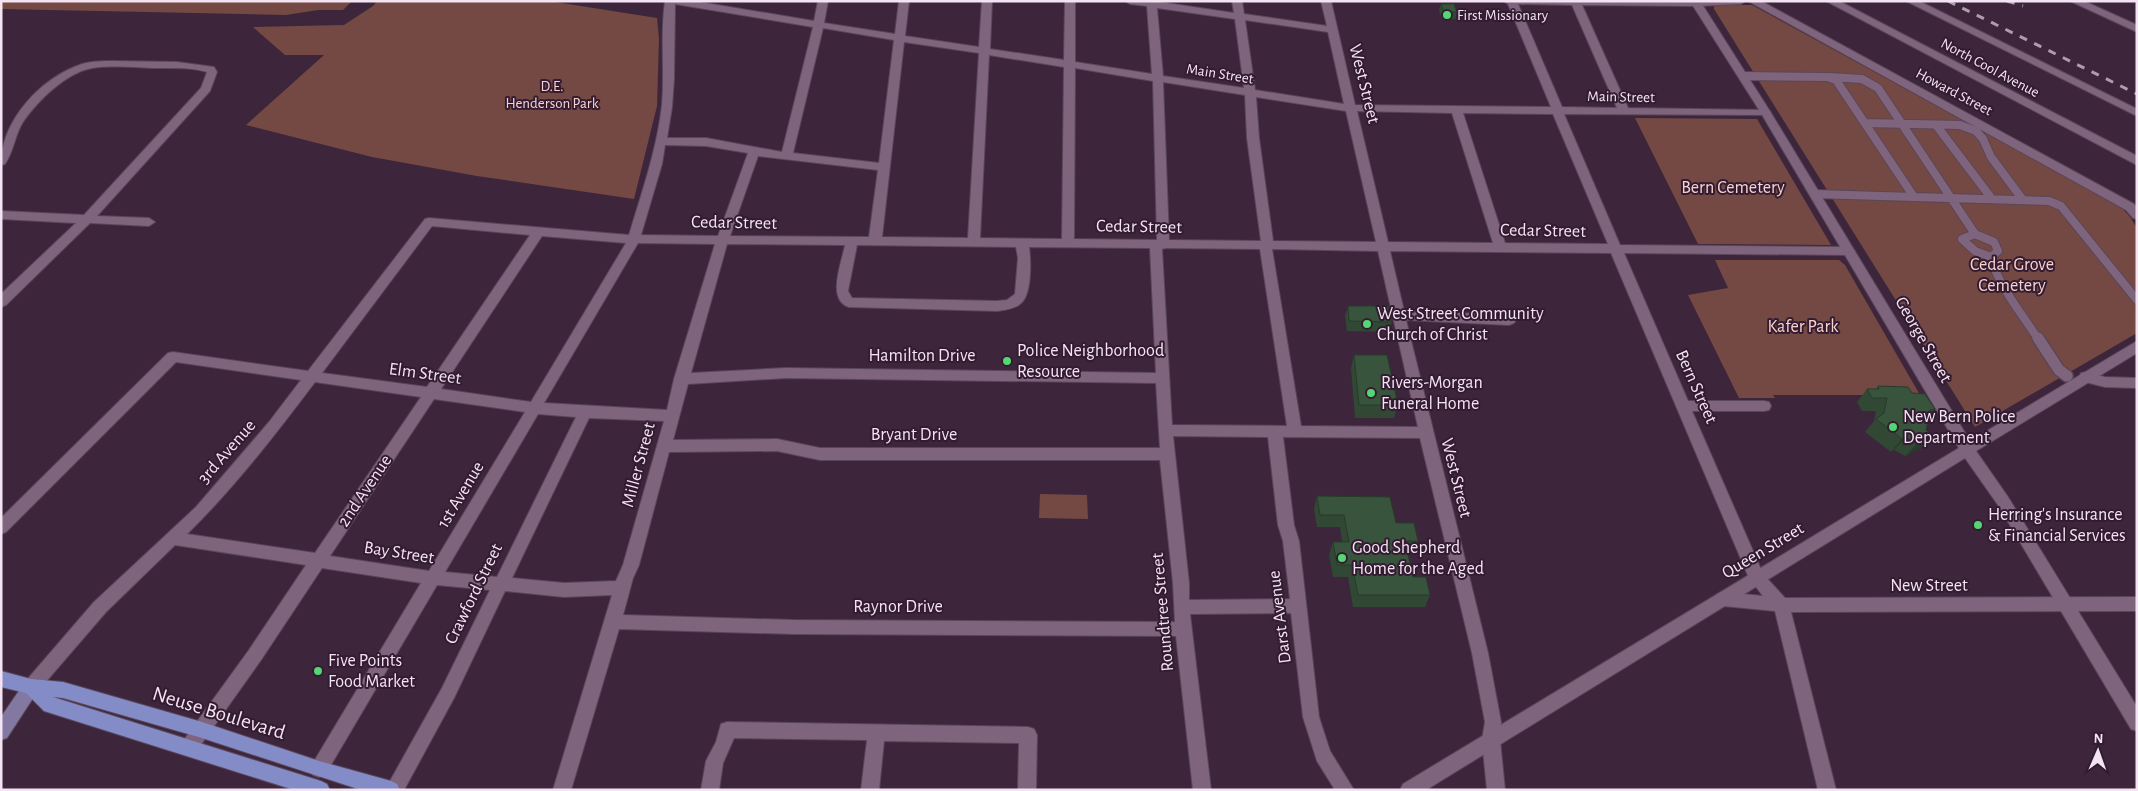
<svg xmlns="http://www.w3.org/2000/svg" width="2138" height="791" font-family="'Alegreya Sans',sans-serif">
<rect width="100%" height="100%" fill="#3d263c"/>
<path fill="#744943" d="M 1,1 L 352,1 L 343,10 L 318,10 L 286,15 L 1,9 Z
M 377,1 L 549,1 L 657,18 L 659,39 L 657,106 L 634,199 L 477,176 L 372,157 L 246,125 L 324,55 L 285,55 L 253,27 L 344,25 L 373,6 Z
M 1714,5 L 1752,5 L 2121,207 L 2130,217 L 2137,228 L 2137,333 L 1975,427 L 1714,9 Z
M 1635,118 L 1757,119 L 1831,245 L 1698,244 Z
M 1715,260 L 1839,260 L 1845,265 L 1920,395 L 1773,395 L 1775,398 L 1739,398 L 1688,295 L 1728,288 Z
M 1040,494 L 1087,495 L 1088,519 L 1039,518 Z"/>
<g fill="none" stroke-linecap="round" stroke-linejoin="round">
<g stroke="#5a4659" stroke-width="10">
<path id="pedestrian-far1" d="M 1743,76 L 1827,77 L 1836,80 L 1914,197 L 1815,194
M 1830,77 L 1862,79 L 1878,88 L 1975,234
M 1865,123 L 1960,125 L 1976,131 L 1983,139 L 1991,157 L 2023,200
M 1936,125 L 1992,199
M 1914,197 L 2049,201 L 2061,206 L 2137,300
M 1975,234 L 1994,242 L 1998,251 L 1991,257 L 1975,251 L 1962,239 Z
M 1991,257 C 1997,284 2023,315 2038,339"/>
</g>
<g stroke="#5a4659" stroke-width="14">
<path id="pedestrian" d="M 2038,338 L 2059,370 L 2067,376"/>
</g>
<g stroke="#5a4659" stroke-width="2">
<path id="minor" d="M 665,1 L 694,1 L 814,21 L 818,1 L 828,1 L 824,23 L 895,34 L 899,1 L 909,1 L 905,36 L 979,47 L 982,1 L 992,1 L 990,49 L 1064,60 L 1065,1 L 1075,1 L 1075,62 L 1152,74 L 1147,6 L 1130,4 L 1125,1 L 1153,1 L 1234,13 L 1232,1 L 1242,1 L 1244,14 L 1327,26 L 1321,1 L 1331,1 L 1355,105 L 1551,107 L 1508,4 L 1503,1 L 1746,1 L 1741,4 L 1697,6 L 1582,5 L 1628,108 L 1766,110 L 1770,111 L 1771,113 L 1770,115 L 1564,114 L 1620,245 L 1849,247 L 1855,251 L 1849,255 L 1624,253 L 1688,401 L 1764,401 L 1769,402 L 1771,406 L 1769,410 L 1764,411 L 1692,411 L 1763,574 L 1785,598 L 2137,597 L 2137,611 L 1791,612 L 1836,790 L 1818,790 L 1775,611 L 1723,606 L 1717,604 L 1715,599 L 1717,594 L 1723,592 L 1763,596 L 1749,578 L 1611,253 L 1390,251 L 1404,311 L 1509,315 L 1514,317 L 1516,320 L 1514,323 L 1509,325 L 1406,320 L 1488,653 L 1501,722 L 1500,740 L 1505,790 L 1487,790 L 1482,740 L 1485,722 L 1472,653 L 1420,438 L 1283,437 L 1294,525 L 1299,541 L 1319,717 L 1330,751 L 1354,790 L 1335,790 L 1317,761 L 1303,717 L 1291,613 L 1190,614 L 1211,790 L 1193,790 L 1176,636 L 793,634 L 619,629 L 571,790 L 553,790 L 612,595 L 564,597 L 505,591 L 454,698 L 404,790 L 385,790 L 442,688 L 490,590 L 437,585 L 325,775 L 319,777 L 313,775 L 310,769 L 313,763 L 421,583 L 322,568 L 261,660 L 195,753 L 189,755 L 183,753 L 180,747 L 183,741 L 249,650 L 306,565 L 175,545 L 106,612 L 37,692 L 31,695 L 25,692 L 23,687 L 25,682 L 94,602 L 196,507 L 269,422 L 301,380 L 176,362 L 6,532 L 1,534 L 1,518 L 168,353 L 173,352 L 308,371 L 425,219 L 429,218 L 629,235 C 642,192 657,149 662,105 C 665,70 660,35 665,1 ZM 675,4 L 813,27 L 782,152 L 706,138 L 667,138 L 672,107 L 674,79 ZM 1518,4 L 1572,5 L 1617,108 L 1562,107 ZM 1157,8 L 1235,19 L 1244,88 L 1163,76 ZM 1245,20 L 1328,32 L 1344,104 L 1255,90 ZM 823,28 L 894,40 L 879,163 L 793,153 ZM 904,42 L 979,53 L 968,238 L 882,237 ZM 989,55 L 1064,67 L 1062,239 L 980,238 ZM 1075,68 L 1153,81 L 1157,240 L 1074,239 ZM 1163,82 L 1245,95 L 1247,138 L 1261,241 L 1169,240 ZM 1256,97 L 1346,111 L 1376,242 L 1273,241 L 1259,138 ZM 1357,111 L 1452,113 L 1493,243 L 1388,242 ZM 1463,113 L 1553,114 L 1608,244 L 1505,243 ZM 665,145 L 706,146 L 748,153 L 718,236 L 641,235 L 662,164 ZM 758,156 L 878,170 L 869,237 L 730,236 ZM 432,226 L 530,235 L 427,387 L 322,373 ZM 542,236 L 626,243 L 531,402 L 441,389 ZM 638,243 L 715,244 L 674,379 L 667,410 L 544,403 ZM 727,244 L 845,245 C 842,262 826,300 849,307 L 997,311 C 1004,310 1014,309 1020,304 C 1032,296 1031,261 1029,247 L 1150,248 L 1156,373 L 786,368 L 691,373 ZM 857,245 L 1016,247 L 1018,258 L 1015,294 L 1007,300 L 997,301 L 852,298 L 848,291 ZM 1166,248 L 1260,249 L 1287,426 L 1172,425 L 1162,249 ZM 1272,249 L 1378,251 L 1418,427 L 1301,426 ZM 786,378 L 1156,383 L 1160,448 L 820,448 L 777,439 L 673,440 L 688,384 ZM 315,382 L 421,397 L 315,553 L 187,534 C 234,488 275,435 315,382 ZM 434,399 L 525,412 L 429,571 L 330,556 ZM 538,414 L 576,417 L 497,577 L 445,572 ZM 589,418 L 664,421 L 623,565 L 616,581 L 564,583 L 512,578 ZM 1173,436 L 1268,437 L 1278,525 L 1283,541 L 1290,599 L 1189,600 L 1189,583 ZM 777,451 L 820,460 L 1160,460 L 1173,583 L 1175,622 L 793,620 L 623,615 L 633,578 L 639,565 L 669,452 Z
M 1748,1 L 1761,1 L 2134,204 L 2137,207 L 2137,219 L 2133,218 L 2126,210 Z
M 1826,1 L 1839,1 L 2137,156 L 2137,165 Z
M 1906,1 L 1919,1 L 2137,109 L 2137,116 Z
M 2070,1 L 2084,1 L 2137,25 L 2137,32 Z
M 113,61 L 177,62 L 214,67 L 217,72 L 210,91 L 97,216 L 149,218 L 155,222 L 149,226 L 90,223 L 6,305 L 1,307 L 1,294 L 76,223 L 1,219 L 1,211 L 84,215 L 201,88 L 207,72 C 191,67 171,68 153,68 C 133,67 112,65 92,68 C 66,73 38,100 23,122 C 15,134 14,151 5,164 L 1,165 C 1,120 41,78 82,64 C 92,61 103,61 113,61 Z
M 2086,372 L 2105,377 L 2137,378 L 2137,388 L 2105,387 L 2081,381 L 2079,377 L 2081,373 Z
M 727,722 L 1028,727 L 1034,729 L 1037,735 L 1036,790 L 1018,790 L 1019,743 L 884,741 L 879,790 L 861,790 L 867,740 L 734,738 L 723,763 L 719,790 L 701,790 L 706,761 L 716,742 L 721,724 Z"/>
</g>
<g stroke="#5a4659" stroke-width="2">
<path id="tertiary" d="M 1690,1 L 1700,1 L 1771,113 L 1970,441 L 2137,341 L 2137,353 L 1976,451 L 2008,497 L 2137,707 L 2137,731 L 2131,729 L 1998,505 L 1965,458 L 1426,790 L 1400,790 L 1403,784 L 1959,448 L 1761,113 Z"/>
</g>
<g stroke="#5a4659" stroke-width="2">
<path id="secondary" d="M 31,679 L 37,682 L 39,687 L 37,692 L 7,738 L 1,740 L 1,717 L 25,682 Z"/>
</g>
<g stroke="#5a4659" stroke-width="2">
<path id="primary" d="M 1,671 L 31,679 L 63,682 L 202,722 L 319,761 L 391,781 L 397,784 L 400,790 L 361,790 L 202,738 L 63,698 L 53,697 L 321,781 L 327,784 L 330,790 L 294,790 L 44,711 L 26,693 L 1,687 Z"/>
</g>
<use href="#pedestrian-far1" stroke="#7f647d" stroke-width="8"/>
<use href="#pedestrian" stroke="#7f647d" stroke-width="11"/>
<use href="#minor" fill="#7f647d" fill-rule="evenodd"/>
<use href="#tertiary" fill="#7f647d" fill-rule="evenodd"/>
<use href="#secondary" fill="#8278a2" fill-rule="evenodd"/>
<use href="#primary" fill="#848cc7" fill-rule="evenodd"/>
<path stroke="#af9cae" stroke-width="3" stroke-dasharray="8 8" stroke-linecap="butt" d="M 1948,1 L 2137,94
M 2007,1 L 2023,6"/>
</g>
<path fill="#304834" d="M 1441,4 L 1457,12 L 1455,19 L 1442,19 L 1439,10 Z
M 1348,306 L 1392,322 L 1389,332 L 1347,331 L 1345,316 Z
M 1354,355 L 1398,405 L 1394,418 L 1355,418 L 1351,368 Z
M 1878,386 L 1912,393 L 1935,409 L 1929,416 L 1926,430 L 1932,435 L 1920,448 L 1905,456 L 1894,450 L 1891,452 L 1865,432 L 1874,421 L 1876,411 L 1862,411 L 1857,402 L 1867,389 L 1876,389 Z
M 1317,496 L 1396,523 L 1418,541 L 1413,553 L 1408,553 L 1413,577 L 1430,595 L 1425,607 L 1353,607 L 1348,577 L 1333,577 L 1329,555 L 1333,542 L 1342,542 L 1340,527 L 1317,527 L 1314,509 Z"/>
<path fill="#273b2a" d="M 1932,435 L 1920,448 L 1905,456 L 1917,444 Z
M 1906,437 L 1894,450 L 1891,452 L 1902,439 Z"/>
<path fill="#38543c" stroke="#273b2a" d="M 1441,4 L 1454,4 L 1457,12 L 1444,12 Z
M 1348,306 L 1388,306 L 1392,322 L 1349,321 Z
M 1354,355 L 1387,355 L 1398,405 L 1359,405 Z
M 1878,386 L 1908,387 L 1912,393 L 1925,394 L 1935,409 L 1930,410 L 1926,430 L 1932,435 L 1917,444 L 1906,437 L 1902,439 L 1876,419 L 1884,413 L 1887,398 L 1872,398 L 1867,389 L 1879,389 Z
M 1317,496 L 1390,497 L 1396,523 L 1414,523 L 1418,541 L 1405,541 L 1413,577 L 1426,577 L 1430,595 L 1358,595 L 1352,565 L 1337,565 L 1333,542 L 1349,542 L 1344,515 L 1320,515 Z"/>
<g fill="#54d672" stroke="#331c32" stroke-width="2">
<circle cx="1447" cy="15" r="5"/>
<circle cx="1367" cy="324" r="5"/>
<circle cx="1007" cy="361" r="5"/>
<circle cx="1371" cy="393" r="5"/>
<circle cx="1893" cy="427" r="5"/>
<circle cx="1978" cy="525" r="5"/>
<circle cx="1342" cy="558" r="5"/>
<circle cx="318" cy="671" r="5"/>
</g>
<g text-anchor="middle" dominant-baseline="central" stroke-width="4" stroke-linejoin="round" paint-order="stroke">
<g font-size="15" fill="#f4e4f3" stroke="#331c32" text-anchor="start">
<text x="1457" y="15">First Missionary</text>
</g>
<g font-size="15" fill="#f4e4f3" stroke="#331c32">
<text transform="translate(1990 68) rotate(28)">North Cool Avenue</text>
<text transform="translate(1220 74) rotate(9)">Main Street</text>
<text transform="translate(1954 92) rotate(28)">Howard Street</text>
<text transform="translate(1621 97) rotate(1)">Main Street</text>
</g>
<g font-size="15" fill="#fad2cc" stroke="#331c32">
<text x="552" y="86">D.E.<tspan x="552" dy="17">Henderson Park</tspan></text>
</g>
<g font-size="18" fill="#f4e4f3" stroke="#331c32">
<text transform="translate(1364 84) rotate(76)">West Street</text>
<text transform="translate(734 223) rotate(1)">Cedar Street</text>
<text transform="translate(1139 227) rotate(1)">Cedar Street</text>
<text transform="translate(1543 231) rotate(1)">Cedar Street</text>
<text transform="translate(1923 340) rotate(60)">George Street</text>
<text x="922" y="356">Hamilton Drive</text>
<text transform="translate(425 374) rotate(8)">Elm Street</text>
<text transform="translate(1696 387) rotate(66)">Bern Street</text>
<text x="914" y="435">Bryant Drive</text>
<text transform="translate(227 452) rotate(-49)">3rd Avenue</text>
<text transform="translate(639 465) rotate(-75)">Miller Street</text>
<text transform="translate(1456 478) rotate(76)">West Street</text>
<text transform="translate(365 491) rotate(-56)">2nd Avenue</text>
<text transform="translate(461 495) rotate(-59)">1st Avenue</text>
<text transform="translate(1763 551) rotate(-31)">Queen Street</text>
<text transform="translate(399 553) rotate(9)">Bay Street</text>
<text x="1929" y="586">New Street</text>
<text transform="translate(474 594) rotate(-64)">Crawford Street</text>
<text x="898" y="607">Raynor Drive</text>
<text transform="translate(1163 612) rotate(-95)">Roundtree Street</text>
<text transform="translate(1280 617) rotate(-97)">Darst Avenue</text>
</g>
<g font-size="18" fill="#fad2cc" stroke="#331c32">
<text x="1733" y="188">Bern Cemetery</text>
<text x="2012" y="265">Cedar Grove<tspan x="2012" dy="21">Cemetery</tspan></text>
<text x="1803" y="327">Kafer Park</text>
</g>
<g font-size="18" fill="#f4e4f3" stroke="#331c32" text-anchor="start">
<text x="1377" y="314">West Street Community<tspan x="1377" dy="21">Church of Christ</tspan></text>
<text x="1017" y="351">Police Neighborhood<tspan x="1017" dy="21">Resource</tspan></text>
<text x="1381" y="383">Rivers-Morgan<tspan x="1381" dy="21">Funeral Home</tspan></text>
<text x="1903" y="417">New Bern Police<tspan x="1903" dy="21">Department</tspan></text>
<text x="1988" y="515">Herring's Insurance<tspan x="1988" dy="21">&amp; Financial Services</tspan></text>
<text x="1352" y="548">Good Shepherd<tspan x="1352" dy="21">Home for the Aged</tspan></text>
<text x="328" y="661">Five Points<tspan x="328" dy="21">Food Market</tspan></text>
</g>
<g font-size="21" fill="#f4e4f3" stroke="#331c32">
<text transform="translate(219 713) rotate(17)">Neuse Boulevard</text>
</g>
</g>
<rect width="2138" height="791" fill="none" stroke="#f4e4f3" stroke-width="5"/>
<g transform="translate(2098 751) rotate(2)" stroke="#331c32" stroke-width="4" paint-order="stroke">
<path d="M0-4L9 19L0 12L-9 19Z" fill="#f4e4f3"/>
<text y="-8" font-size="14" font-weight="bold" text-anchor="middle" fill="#f4e4f3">N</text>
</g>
</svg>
